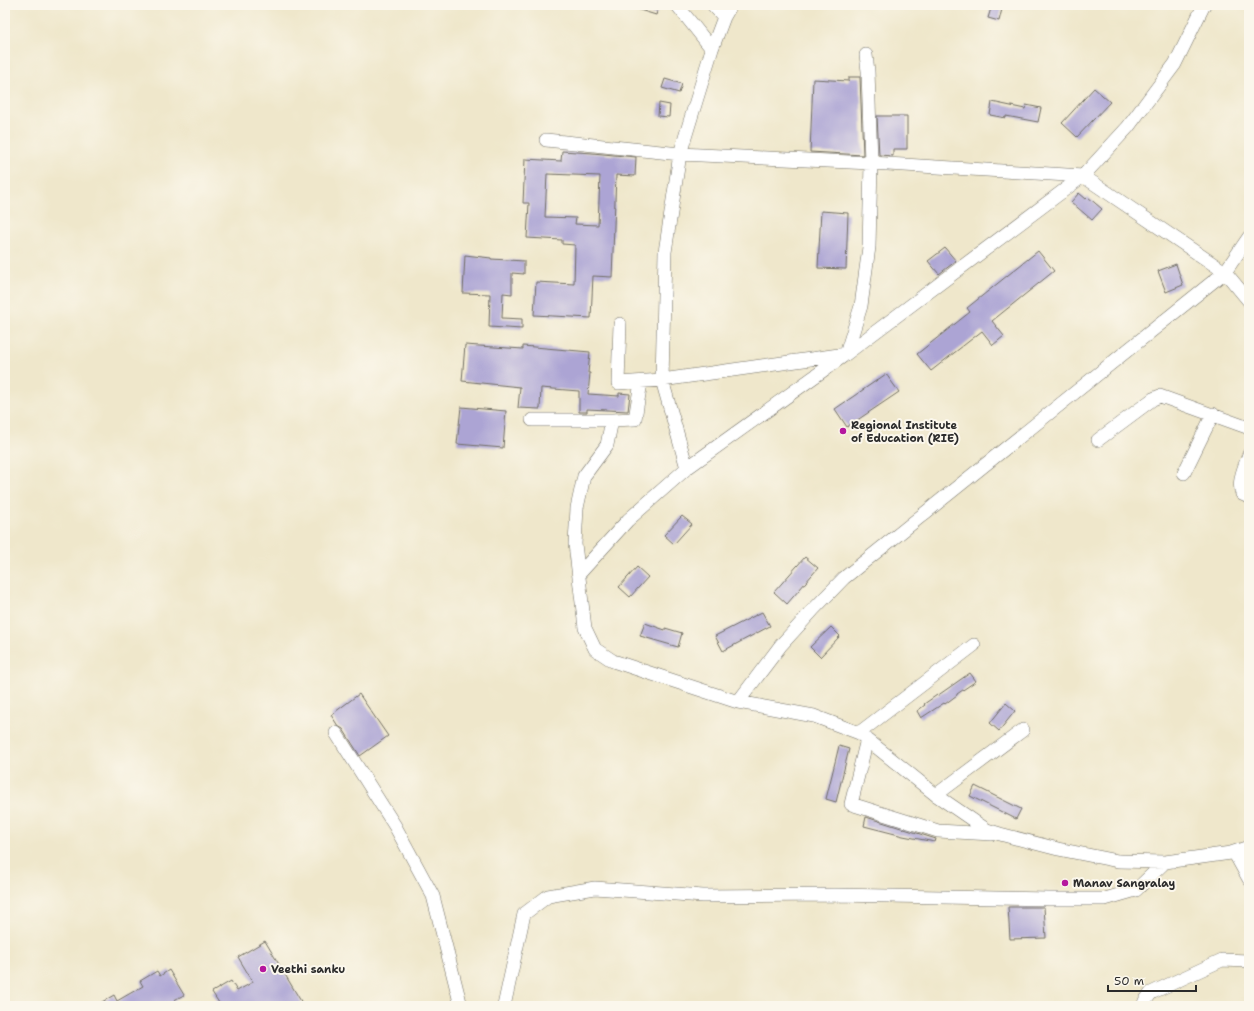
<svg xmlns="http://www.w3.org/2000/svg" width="1254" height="1011" font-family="'Shantell Sans',sans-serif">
<rect width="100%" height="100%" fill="#fbf7ec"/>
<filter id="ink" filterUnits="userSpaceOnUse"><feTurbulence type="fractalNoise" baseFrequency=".025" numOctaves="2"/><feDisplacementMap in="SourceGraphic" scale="8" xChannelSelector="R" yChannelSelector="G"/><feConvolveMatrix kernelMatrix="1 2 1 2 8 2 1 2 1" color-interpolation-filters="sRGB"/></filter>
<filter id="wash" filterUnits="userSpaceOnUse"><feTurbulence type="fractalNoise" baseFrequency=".012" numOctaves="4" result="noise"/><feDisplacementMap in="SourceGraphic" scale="16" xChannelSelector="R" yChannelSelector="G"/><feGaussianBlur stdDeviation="0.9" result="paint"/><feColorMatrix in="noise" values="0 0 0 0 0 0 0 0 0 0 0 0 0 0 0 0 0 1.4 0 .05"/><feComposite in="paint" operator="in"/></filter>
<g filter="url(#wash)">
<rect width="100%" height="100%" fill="#efe7cb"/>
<g id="blocks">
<path fill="#aca4d4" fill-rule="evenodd" d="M 630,5 L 659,5 L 656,15 L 630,7 Z
M 992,5 L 1003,5 L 999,21 L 988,18 Z
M 849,77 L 860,77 L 863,155 L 810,152 L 813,79 L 849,81 Z
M 665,79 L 682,84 L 679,93 L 662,88 Z
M 1094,88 L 1110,102 L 1077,137 L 1062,123 Z
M 992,102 L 1025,109 L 1026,105 L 1041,108 L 1038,122 L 1006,116 L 1006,118 L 990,115 Z
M 659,103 L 670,105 L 669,117 L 658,116 Z
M 877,116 L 907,116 L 907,149 L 893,149 L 893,156 L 879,155 Z
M 562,151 L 592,153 L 636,157 L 635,176 L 616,175 L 612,277 L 593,276 L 591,318 L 534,315 L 536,282 L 574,284 L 575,245 L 562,244 L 562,240 L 527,238 L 529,203 L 523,203 L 525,159 L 561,161 ZM 547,174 L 600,176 L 598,225 L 575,224 L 576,218 L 545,217 Z
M 1079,193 L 1086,199 L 1088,197 L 1102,209 L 1092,220 L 1071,202 Z
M 821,211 L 848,213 L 846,269 L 818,268 Z
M 945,248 L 956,261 L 939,274 L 928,261 Z
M 1038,251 L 1054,271 L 992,321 L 1004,336 L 993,345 L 982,331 L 931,371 L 917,354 L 970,312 L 967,308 Z
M 465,255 L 491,258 L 491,259 L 524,261 L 524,274 L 512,273 L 512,294 L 503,293 L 502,318 L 522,319 L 522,329 L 489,327 L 490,294 L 463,293 Z
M 1176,264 L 1183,285 L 1166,292 L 1158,271 Z
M 465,345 L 523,349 L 523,346 L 590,352 L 588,373 L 590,373 L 588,394 L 619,396 L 619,393 L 630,394 L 628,411 L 587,409 L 587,412 L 579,412 L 579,391 L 541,388 L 540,409 L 518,408 L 520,387 L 462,381 Z
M 886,374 L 899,392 L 847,427 L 835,409 Z
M 461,407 L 506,411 L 503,448 L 457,444 Z
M 682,516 L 692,524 L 674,544 L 664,535 Z
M 805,557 L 818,568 L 787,604 L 774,592 Z
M 637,567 L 648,577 L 630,597 L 619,587 Z
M 762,612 L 770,626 L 723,651 L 715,636 Z
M 645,623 L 665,630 L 665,628 L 682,633 L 678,647 L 640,636 Z
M 831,627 L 840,636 L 820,657 L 810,647 Z
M 970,673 L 976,681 L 957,694 L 957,695 L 945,704 L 944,703 L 921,718 L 917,711 L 925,705 L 924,704 L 937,695 L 937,696 Z
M 359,694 L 388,736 L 360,756 L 343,729 L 338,726 L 331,715 Z
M 1006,703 L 1015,711 L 999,731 L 990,723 Z
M 839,746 L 849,749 L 836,802 L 826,799 Z
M 975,786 L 1021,809 L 1016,819 L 970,796 Z
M 866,817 L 936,839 L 935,842 L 903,836 L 864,826 Z
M 1008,907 L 1044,907 L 1046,938 L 1010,939 Z
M 265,941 L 302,1003 L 297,1006 L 221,1006 L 212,992 L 231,981 L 237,991 L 253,982 L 238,957 Z
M 169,970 L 184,995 L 174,1000 L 178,1006 L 95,1006 L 114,995 L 117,1001 L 143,986 L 140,981 L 157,971 L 160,976 Z"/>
</g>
</g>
<g filter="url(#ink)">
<use href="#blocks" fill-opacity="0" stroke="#706d63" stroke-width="1"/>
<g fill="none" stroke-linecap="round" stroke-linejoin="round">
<g stroke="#706d63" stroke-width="14">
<path id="minor" d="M 677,5 L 712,49
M 713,5 L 724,17
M 546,140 L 680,154 L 871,163 L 1083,176 L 1225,272 L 1249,301
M 620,324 L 618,383 L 662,380 L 846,354 L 861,306 L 869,247 L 871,163 L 868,71 L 866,55
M 532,420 L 612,420 L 635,419 L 641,382
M 612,420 L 607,445 L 584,476 L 577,508 L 575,544 L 585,628 L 595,649 L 613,661 L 738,702 L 814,716 L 859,733 L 936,795 L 987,830 L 1000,834 L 1058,849 L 1118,861 L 1165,862 L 1231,853 L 1249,847
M 1098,440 L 1153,399 L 1160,396 L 1249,428
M 1249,454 C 1245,466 1237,481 1242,494 L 1249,497
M 687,468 L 662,380 L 665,252 L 680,154 L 712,49 L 724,17 L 731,5
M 1184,473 L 1213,414
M 579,574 L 628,520 L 687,468 L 846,354 L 1083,176 L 1128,127 L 1175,64 L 1204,5
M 738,702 L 781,645 L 813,610 L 844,578 L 1225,272 L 1249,237
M 336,733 L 395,826 L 433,896 L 461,1006
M 859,733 L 974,645
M 867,739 L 851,804 L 938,831 L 992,834
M 936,795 L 1023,730
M 1234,852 L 1249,879
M 504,1006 L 524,914 L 548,896 L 595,888 L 703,896 L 835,895 L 1049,899 L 1105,899 L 1136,890 L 1165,862
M 1143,1006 L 1145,1001 L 1151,993 L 1222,960 L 1249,961"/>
</g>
<use href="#minor" stroke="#fff" stroke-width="13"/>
</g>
</g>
<g fill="#b5179e" stroke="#fbf7ec" stroke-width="1.5">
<circle cx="843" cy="431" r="4"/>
<circle cx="1065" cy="883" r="4"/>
<circle cx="263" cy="969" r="4"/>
</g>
<g text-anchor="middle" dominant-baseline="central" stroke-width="4" stroke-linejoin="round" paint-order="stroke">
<g font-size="11" font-weight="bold" fill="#2b2b2b" stroke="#fbf7ec" text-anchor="start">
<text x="851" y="425">Regional Institute<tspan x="851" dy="13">of Education (RIE)</tspan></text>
<text x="1073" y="883">Manav Sangralay</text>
<text x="271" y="969">Veethi sanku</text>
</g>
</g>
<rect width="1254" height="1011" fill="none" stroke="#fbf7ec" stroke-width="20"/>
<path d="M1108 985v6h88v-6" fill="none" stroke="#2b2b2b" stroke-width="2"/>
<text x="1114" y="985" font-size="12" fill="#2b2b2b" stroke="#fbf7ec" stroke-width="3" paint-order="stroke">50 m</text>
</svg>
